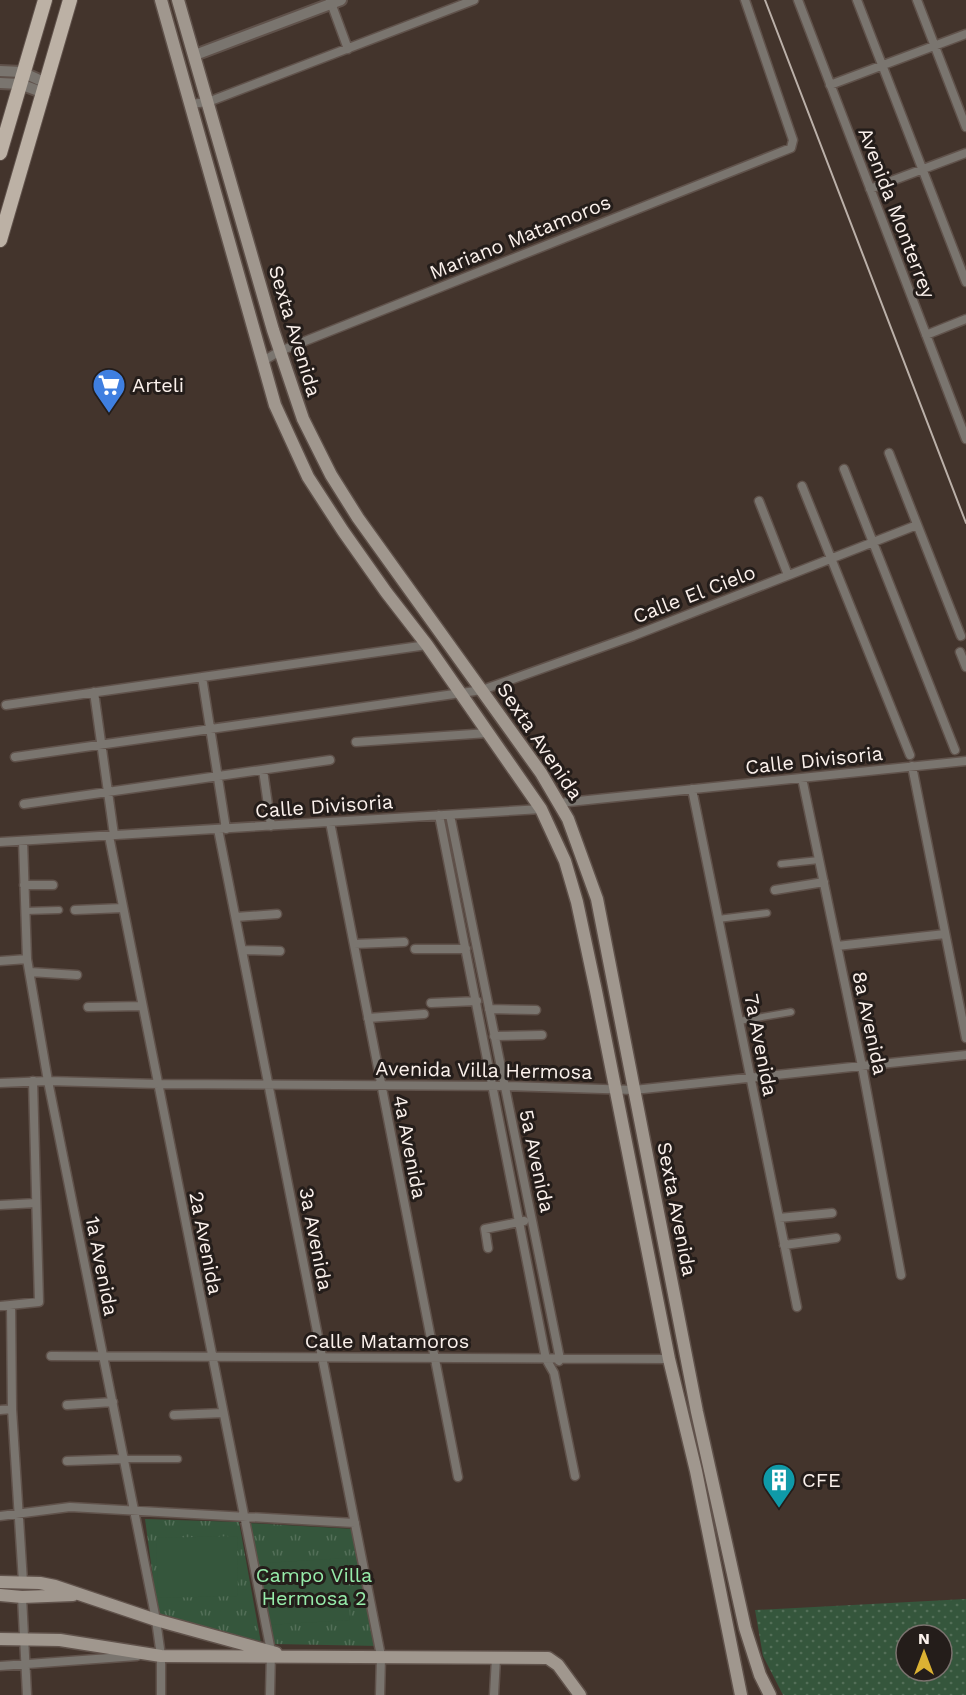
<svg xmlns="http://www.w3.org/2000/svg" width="966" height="1695" font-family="'Work Sans',sans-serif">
<defs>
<pattern id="grass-dots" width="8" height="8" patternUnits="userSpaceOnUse" patternTransform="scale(1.5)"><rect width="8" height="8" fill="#35563c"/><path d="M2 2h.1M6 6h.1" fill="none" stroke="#536f58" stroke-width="1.8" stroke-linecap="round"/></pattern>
<pattern id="park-tufts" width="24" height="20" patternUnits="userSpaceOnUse" patternTransform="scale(1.5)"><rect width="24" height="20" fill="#35563c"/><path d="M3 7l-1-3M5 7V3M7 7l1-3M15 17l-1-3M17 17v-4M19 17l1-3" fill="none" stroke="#536f58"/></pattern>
</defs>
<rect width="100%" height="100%" fill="#43342c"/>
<path fill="url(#grass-dots)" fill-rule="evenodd" d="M 966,1599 L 966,1695 L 783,1695 L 763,1656 L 755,1610 ZM 906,1635 L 942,1635 L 942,1671 L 906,1671 Z"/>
<path fill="url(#park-tufts)" d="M 145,1519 L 239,1522 L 261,1643 L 158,1615 Z
M 248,1523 L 354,1529 L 379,1646 L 274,1644 Z"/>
<path fill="#35563c" d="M 237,1536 L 238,1596 L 158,1598 L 156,1538 Z
M 347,1558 L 350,1620 L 268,1625 L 264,1563 Z"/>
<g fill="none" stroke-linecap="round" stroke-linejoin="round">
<g stroke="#60524b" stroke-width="9">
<path id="pedestrian" d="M 781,864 L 819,860
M 25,911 L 59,910
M 718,919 L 767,913
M 739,1021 L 791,1012
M 125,1459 L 178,1459"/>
</g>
<g stroke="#60524b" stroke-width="11">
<path id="minor" d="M 330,0 L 348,49
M 798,0 L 966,439
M 857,0 L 966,282
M 917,0 L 966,127
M 830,85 L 966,34
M 190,104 L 208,102 L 474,0
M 870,189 L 966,153
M 926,335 L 966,319
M 263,361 L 280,351 L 791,148 L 793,140 L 745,0
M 889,453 L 961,636
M 844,469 L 955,750
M 802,486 L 910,755
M 759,501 L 788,575
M 960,652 L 966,667
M 202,677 L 226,829
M 94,692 L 114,835
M 6,705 L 427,645
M 356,742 L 488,733
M 15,757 L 482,690 L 633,636 L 917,525
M 912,766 L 966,1038
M 263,770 L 271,826
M 802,778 L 862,1066 L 901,1275
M 692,789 L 797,1307
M 559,803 L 966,761
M 24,804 L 330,760
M 439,815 L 546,1359 L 554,1373 L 575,1476
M 450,815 L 560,1359 L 559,1361
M 330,822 L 458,1477
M 218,829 L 381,1656 L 380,1695
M 109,836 L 271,1651 L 270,1695
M 23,841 L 27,959 L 48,1081 L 156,1620 L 161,1656 L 161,1695
M 0,842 L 541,809
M 24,885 L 53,885
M 775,890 L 824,882
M 75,910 L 123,908
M 236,917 L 277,914
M 354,944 L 404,942
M 837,946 L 945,934
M 415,949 L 466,949
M 243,950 L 280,951
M 0,961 L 27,959
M 30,972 L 77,975
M 431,1003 L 477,1001
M 88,1007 L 142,1006
M 489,1009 L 536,1010
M 368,1018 L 424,1014
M 494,1036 L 542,1035
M 0,1083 L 48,1081 L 158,1084 L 504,1086 L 634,1090 L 966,1055
M 0,1205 L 36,1203
M 779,1218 L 832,1213
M 784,1245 L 836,1238
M 488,1248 L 485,1229 L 524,1221
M 11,1305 L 12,1409 L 23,1582
M 0,1306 L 39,1302 L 33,1081
M 51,1356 L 669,1359
M 67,1405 L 113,1402
M 0,1410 L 12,1409
M 174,1415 L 223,1413
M 67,1461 L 125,1459
M 0,1516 L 70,1507 L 355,1523
M 22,1597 L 27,1695
M 0,1666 L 137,1656
M 494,1695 L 496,1658"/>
</g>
<g stroke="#60524b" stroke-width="14">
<path id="tertiary" d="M 195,55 L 341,0
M 0,71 L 22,72 L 46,83
M 0,83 L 20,84 L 44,93"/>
</g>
<g stroke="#60524b" stroke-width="15">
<path id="secondary" d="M 161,0 L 275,405 L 308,477 L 343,531 L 386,592 L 427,645 L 541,809 L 565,861 L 577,902 L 596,991 L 669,1359 L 696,1471 L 741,1695
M 178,0 L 273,330 L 303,419 L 331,475 L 358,518 L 541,773 L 568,819 L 597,899 L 697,1412 L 745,1628 L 760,1675 L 770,1695
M 0,1582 L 40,1583 L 55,1586 L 156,1620 L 276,1653
M 0,1595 L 22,1597 L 73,1595
M 0,1639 L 60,1640 L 161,1656 L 548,1658 L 558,1665 L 580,1695"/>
</g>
<g stroke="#60524b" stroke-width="16">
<path id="primary" d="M 0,153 L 45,0
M 0,240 L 70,0"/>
</g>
<use href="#pedestrian" stroke="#7a756f" stroke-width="6"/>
<use href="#minor" stroke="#7a756f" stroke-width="8"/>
<use href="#tertiary" stroke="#7a756f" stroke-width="10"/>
<use href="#secondary" stroke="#a0978e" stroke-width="12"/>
<use href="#primary" stroke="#bcb1a5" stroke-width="14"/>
<path stroke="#bbb0a9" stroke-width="2" d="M 765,0 L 966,523"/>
</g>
<defs>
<g id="supermarket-pin" transform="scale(1.725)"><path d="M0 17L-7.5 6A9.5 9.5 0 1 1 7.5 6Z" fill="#3f7fe0" stroke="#241d1a"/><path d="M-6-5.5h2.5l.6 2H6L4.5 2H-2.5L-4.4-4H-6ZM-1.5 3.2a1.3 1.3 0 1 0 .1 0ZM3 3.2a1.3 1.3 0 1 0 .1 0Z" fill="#fff"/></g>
<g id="building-pin" transform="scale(1.725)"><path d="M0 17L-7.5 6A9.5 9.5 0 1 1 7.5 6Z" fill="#0f9aa8" stroke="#241d1a"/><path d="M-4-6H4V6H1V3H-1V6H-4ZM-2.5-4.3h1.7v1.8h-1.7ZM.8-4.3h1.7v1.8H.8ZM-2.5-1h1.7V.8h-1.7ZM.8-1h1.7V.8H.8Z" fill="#fff"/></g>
</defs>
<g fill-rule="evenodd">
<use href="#supermarket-pin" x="109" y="385"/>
<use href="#building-pin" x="779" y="1480"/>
</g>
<g text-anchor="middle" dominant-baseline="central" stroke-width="6" stroke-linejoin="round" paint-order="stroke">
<g font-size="20" fill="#fbf1ec" stroke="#241d1a">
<text transform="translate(897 213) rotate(69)">Avenida Monterrey</text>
<text transform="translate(520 237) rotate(-22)">Mariano Matamoros</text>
<text transform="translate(295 331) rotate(73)">Sexta Avenida</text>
<text transform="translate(694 594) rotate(-21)">Calle El Cielo</text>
<text transform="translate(540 741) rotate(56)">Sexta Avenida</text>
<text transform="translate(814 760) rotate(-6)">Calle Divisoria</text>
<text transform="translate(324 806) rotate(-4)">Calle Divisoria</text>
<text transform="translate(870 1023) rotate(78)">8a Avenida</text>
<text transform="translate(761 1045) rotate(79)">7a Avenida</text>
<text transform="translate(484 1070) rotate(1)">Avenida Villa Hermosa</text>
<text transform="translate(410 1147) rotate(79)">4a Avenida</text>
<text transform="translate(537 1161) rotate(78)">5a Avenida</text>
<text transform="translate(677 1209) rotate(79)">Sexta Avenida</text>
<text transform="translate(316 1239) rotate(79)">3a Avenida</text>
<text transform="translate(206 1243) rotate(79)">2a Avenida</text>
<text transform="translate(102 1266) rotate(79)">1a Avenida</text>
<text x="387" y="1341">Calle Matamoros</text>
</g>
<g font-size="20" fill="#fbf1ec" stroke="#241d1a" text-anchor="start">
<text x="132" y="385">Arteli</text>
<text x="802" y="1480">CFE</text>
</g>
<g font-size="20" fill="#96ecaa" stroke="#241d1a">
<text x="314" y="1575">Campo Villa<tspan x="314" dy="23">Hermosa 2</tspan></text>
</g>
</g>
<g transform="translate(924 1653)"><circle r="28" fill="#241d1a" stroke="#7a726e" stroke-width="1.5"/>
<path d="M0-4.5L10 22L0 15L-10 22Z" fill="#dcb233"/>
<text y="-9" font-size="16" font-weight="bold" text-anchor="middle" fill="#fbf1ec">N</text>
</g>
</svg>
